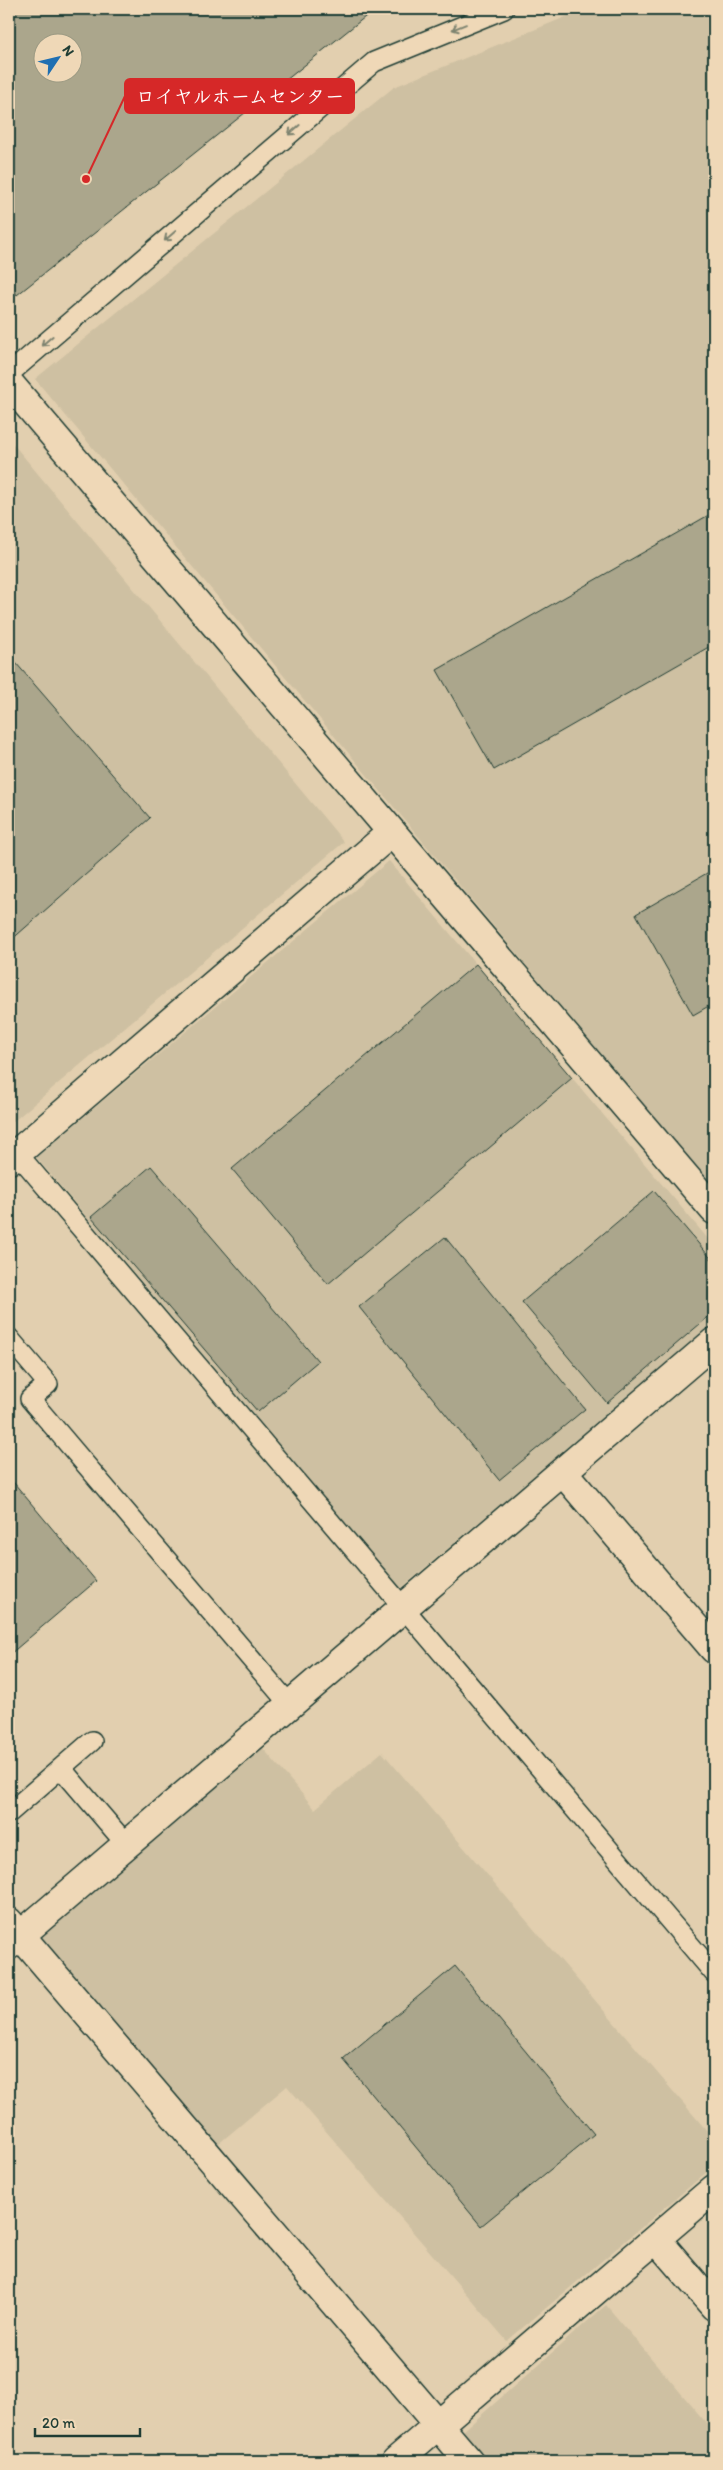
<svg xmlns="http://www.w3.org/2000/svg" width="723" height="2470" font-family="Itim,'Klee One',sans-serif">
<rect width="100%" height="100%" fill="#e2cfaf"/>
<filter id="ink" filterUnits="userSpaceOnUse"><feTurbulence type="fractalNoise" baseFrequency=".02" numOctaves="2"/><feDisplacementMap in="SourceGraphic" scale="10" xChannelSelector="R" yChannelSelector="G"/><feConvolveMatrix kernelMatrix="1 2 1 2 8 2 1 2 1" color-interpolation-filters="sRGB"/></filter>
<g filter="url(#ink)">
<path fill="#cec0a2" d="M 585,9 L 714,9 L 714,1189 L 35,379 L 394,87 Z
M 9,439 L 344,842 L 9,1125 Z
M 389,861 L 714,1246 L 714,1323 L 401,1588 L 36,1157 Z
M 261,1746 L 315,1809 L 382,1752 L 714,2139 L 714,2166 L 507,2341 L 287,2086 L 217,2145 L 36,1936 Z
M 606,2305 L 714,2432 L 714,2461 L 487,2461 L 462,2432 Z"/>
<path fill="#aba68c" stroke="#1f3d34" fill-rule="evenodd" d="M 9,9 L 375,9 L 17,295 L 9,285 ZM 42,42 L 72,42 L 72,72 L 42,72 Z
M 714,512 L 714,644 L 494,770 L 437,670 Z
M 9,655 L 150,818 L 9,942 Z
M 714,869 L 714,1003 L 693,1015 L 636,914 Z
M 476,964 L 572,1078 L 328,1284 L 232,1169 Z
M 151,1166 L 318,1361 L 258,1412 L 91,1217 Z
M 654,1191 L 714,1262 L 714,1312 L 607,1403 L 522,1302 Z
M 445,1237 L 585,1409 L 499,1480 L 359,1307 Z
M 9,1477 L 96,1581 L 9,1655 Z
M 455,1966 L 594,2134 L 481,2226 L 343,2059 Z"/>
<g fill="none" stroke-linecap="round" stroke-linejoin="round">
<g stroke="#1f3d34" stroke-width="22">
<path id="service" d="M 9,374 L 374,62 L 504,9
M 17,1153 L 714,1973
M 9,1338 L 48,1384 L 30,1399 L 290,1705
M 61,1768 L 126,1844
M 9,1813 L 92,1741"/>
</g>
<g stroke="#1f3d34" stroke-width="31">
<path id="minor" d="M 9,383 L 714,1210
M 9,1160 L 392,832
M 563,1472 L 714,1649
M 9,1922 L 469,2461
M 9,1945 L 714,1342
M 656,2239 L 714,2306
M 396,2461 L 714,2189"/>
</g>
<use href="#service" stroke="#efd8b7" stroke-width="19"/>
<use href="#minor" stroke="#efd8b7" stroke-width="28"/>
</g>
<defs><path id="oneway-shaft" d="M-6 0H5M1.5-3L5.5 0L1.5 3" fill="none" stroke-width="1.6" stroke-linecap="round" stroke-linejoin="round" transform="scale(1.25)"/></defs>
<g stroke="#7d836f">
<use href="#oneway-shaft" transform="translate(459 27) rotate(158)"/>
<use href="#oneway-shaft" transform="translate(294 130) rotate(139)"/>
<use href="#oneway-shaft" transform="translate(170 236) rotate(139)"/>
<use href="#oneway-shaft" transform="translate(47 341) rotate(139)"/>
</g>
</g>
<path fill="none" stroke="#d62828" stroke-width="2" d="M86 179L125 96"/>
<circle fill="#d62828" stroke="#efd8b7" stroke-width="2" cx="86" cy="179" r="5"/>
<rect fill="#d62828" stroke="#d62828" stroke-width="2" x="125" y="79" width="229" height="34" rx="5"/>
<g font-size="19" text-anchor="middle" font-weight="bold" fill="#fff">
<text x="240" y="103">ロイヤルホームセンター</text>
</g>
<rect width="723" height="2470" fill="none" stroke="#efd8b7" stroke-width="30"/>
<rect x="15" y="15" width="693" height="2440" fill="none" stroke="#1f3d34" stroke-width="2" filter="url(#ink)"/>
<g transform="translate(58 58) rotate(55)"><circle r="24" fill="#efd8b7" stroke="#9c9a83"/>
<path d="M0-4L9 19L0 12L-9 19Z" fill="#1f6fb2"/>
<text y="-8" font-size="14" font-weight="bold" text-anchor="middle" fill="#1f3d34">N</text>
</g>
<path d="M35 2428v8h105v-8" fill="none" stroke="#1f3d34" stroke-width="2.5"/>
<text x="42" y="2428" font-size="15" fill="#1f3d34" stroke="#efd8b7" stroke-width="4" paint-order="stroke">20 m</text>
</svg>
